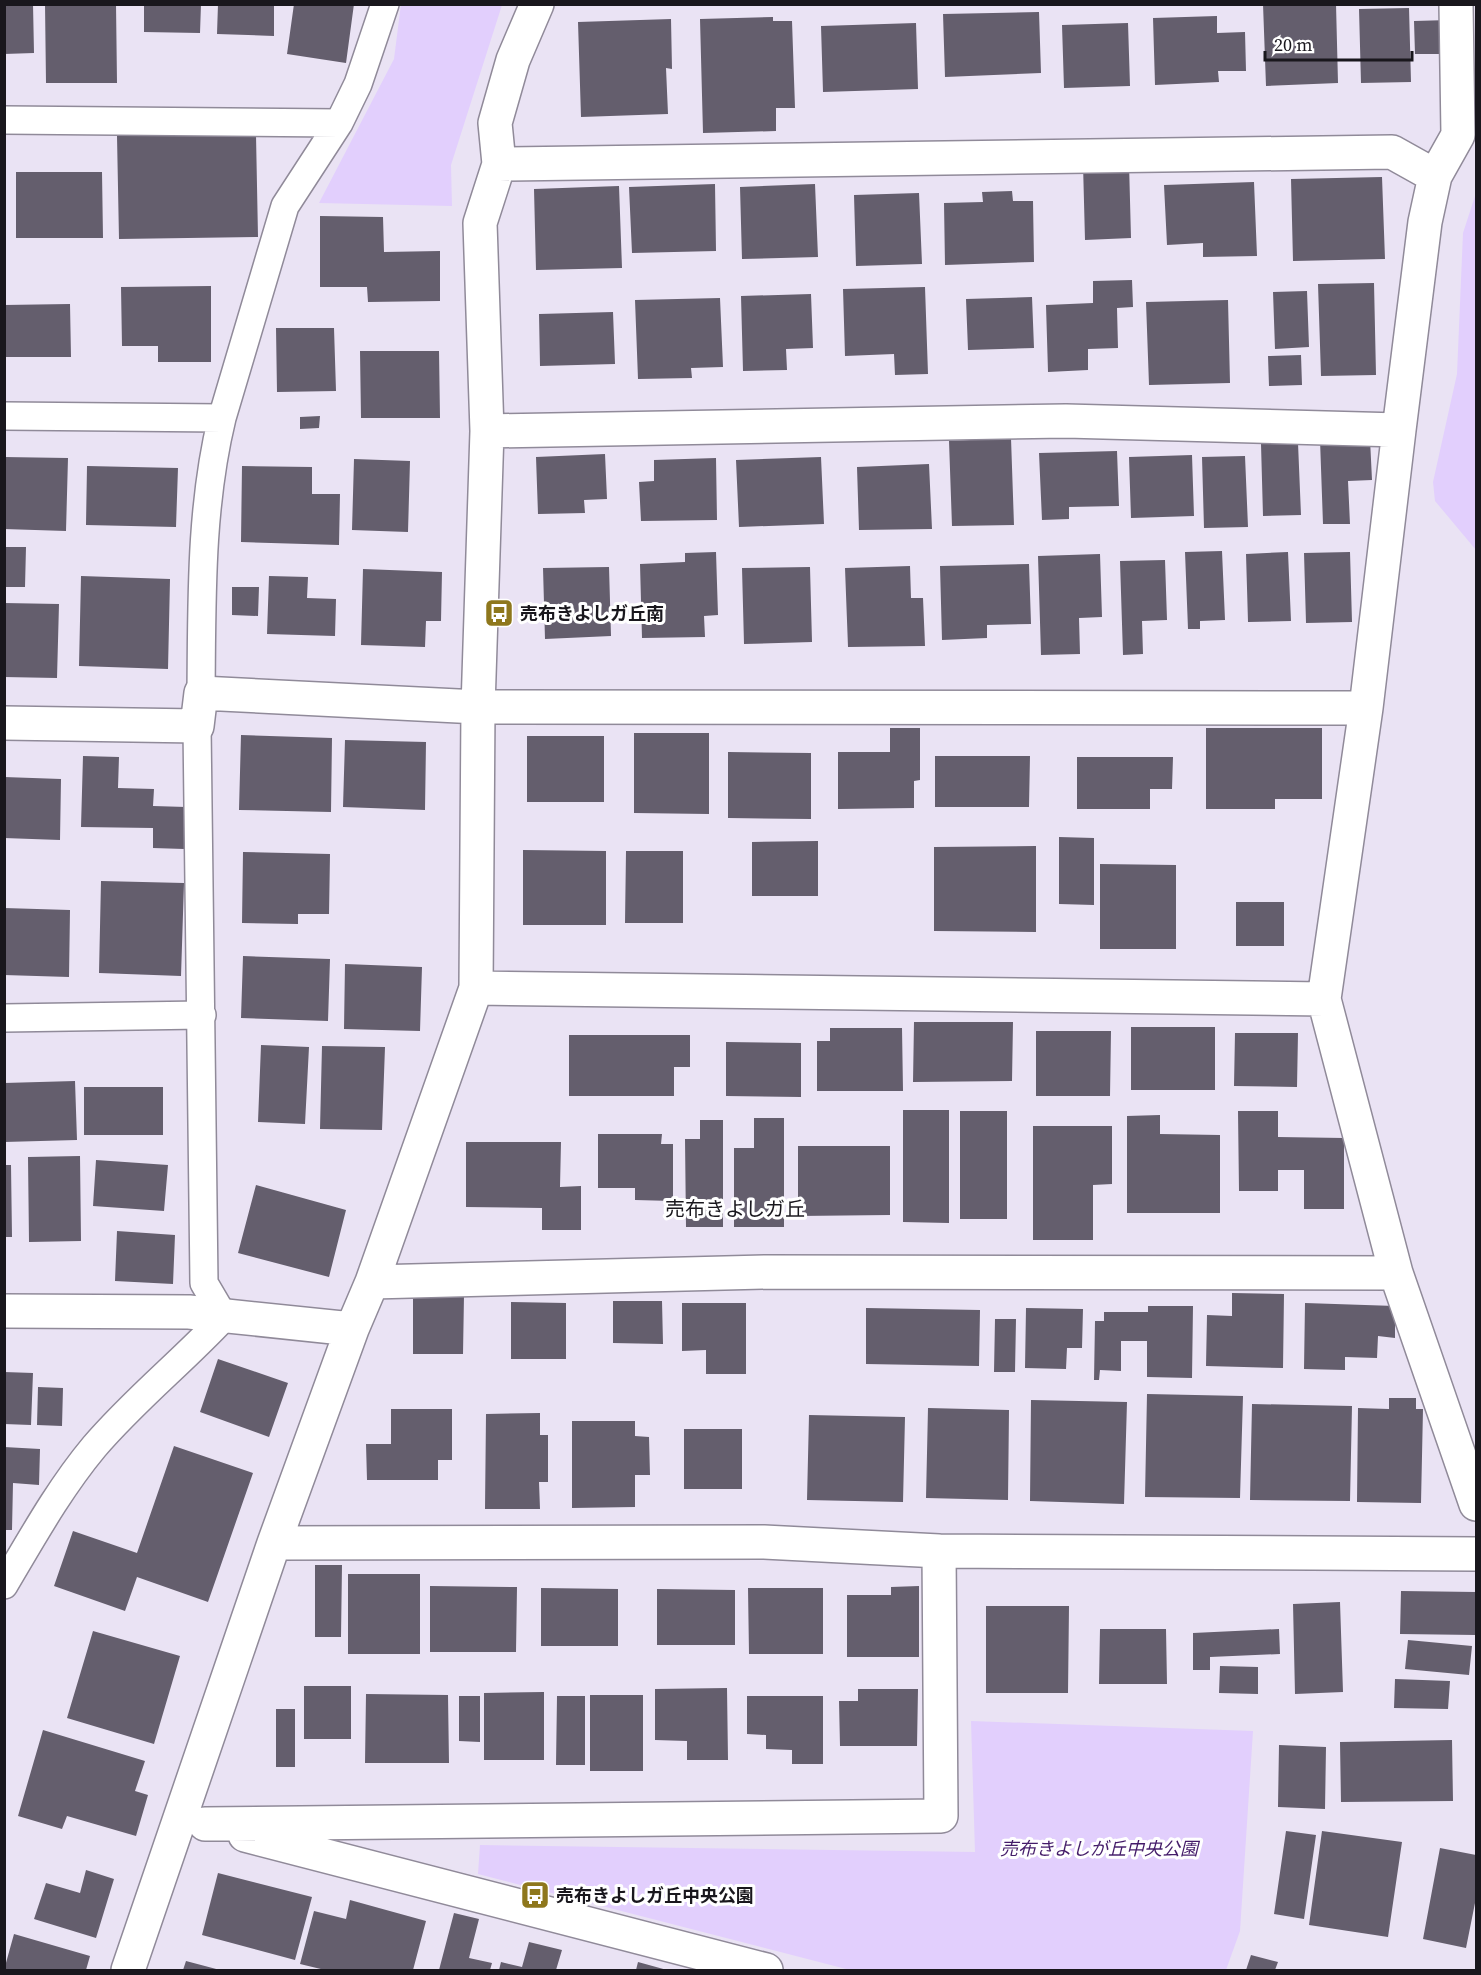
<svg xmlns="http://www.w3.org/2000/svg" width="1481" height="1975" font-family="'Source Serif 4','Noto Sans JP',serif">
<rect width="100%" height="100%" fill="#eae3f4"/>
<path fill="#e2cffd" d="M 401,4 L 502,5 L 451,165 L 452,206 L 319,203 L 394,59 Z
M 1476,193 L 1476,550 L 1435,501 L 1433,482 L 1457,374 L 1463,233 Z
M 971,1721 L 1253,1731 L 1240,1931 L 1226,1970 L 850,1970 L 478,1874 L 480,1845 L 975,1852 Z"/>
<path fill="#645e6d" d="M 4,4 L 33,4 L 34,53 L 4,54 Z
M 45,4 L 116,4 L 117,83 L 46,83 Z
M 144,4 L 201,4 L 200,33 L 144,32 Z
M 218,4 L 274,4 L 274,36 L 217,34 Z
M 294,4 L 354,4 L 346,63 L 287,54 Z
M 1263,4 L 1336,4 L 1338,83 L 1266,86 Z
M 1409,8 L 1411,82 L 1361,83 L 1359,9 Z
M 1039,12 L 1041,73 L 945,77 L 943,14 Z
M 1217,16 L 1217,33 L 1245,32 L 1246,71 L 1218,71 L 1219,82 L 1155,85 L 1153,18 Z
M 773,17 L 773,21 L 792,21 L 795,108 L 776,108 L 776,131 L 703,133 L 700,19 Z
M 671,19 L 672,69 L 666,68 L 668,114 L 581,117 L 578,22 Z
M 1449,20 L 1450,54 L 1415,54 L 1414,21 Z
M 916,23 L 918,89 L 823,92 L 821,26 Z
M 1128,23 L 1130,86 L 1064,88 L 1062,25 Z
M 256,135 L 258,237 L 119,239 L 117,136 Z
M 1129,163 L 1131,238 L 1085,240 L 1083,164 Z
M 16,172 L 102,172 L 103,238 L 16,238 Z
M 1382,177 L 1385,259 L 1293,261 L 1291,179 Z
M 1254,182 L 1257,256 L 1203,257 L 1203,243 L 1167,245 L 1164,185 Z
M 715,184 L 716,251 L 632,253 L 629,187 Z
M 815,184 L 818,257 L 742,259 L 740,187 Z
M 619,186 L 622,268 L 536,270 L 534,189 Z
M 1012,191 L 1013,201 L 1033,201 L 1034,262 L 945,265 L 944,203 L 983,202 L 982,192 Z
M 919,193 L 922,264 L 856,266 L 854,195 Z
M 320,216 L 383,217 L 384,252 L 440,251 L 440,301 L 368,302 L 367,287 L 320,287 Z
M 1132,280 L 1133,307 L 1117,308 L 1118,348 L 1088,349 L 1088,370 L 1048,372 L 1046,305 L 1093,303 L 1093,281 Z
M 1374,283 L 1376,375 L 1321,376 L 1318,284 Z
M 211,286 L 211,362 L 158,362 L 158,346 L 122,346 L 121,287 Z
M 925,287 L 928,374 L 895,375 L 894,354 L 845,356 L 843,289 Z
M 1307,291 L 1309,347 L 1275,349 L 1273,292 Z
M 811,294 L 813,348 L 786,349 L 787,370 L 743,371 L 741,296 Z
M 1032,297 L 1034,348 L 968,350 L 966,299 Z
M 720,298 L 723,367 L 691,368 L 692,378 L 638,379 L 635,300 Z
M 1228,300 L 1230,383 L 1149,385 L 1146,302 Z
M 70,304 L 71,357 L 4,357 L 4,305 Z
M 613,312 L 615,364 L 540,366 L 539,314 Z
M 276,328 L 334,328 L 336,391 L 277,392 Z
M 360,351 L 439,351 L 440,418 L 361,418 Z
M 1301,355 L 1302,385 L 1269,386 L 1268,356 Z
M 320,416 L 319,428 L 300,429 L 300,417 Z
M 1011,438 L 1014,525 L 952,526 L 949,441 Z
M 1370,439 L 1372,480 L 1348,481 L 1350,524 L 1323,524 L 1320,440 Z
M 1298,443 L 1301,515 L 1263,516 L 1261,444 Z
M 1117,451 L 1119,506 L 1069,507 L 1069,519 L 1042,520 L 1039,453 Z
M 605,454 L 607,499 L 584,500 L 585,513 L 538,514 L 536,457 Z
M 1192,455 L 1194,516 L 1131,518 L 1129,457 Z
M 1245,456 L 1248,527 L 1204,528 L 1202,457 Z
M 4,457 L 68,458 L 66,531 L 4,529 Z
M 821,457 L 824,524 L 739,527 L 736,460 Z
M 716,458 L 717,520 L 641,521 L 639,482 L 654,481 L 654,460 Z
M 354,459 L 410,461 L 408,532 L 352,530 Z
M 929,464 L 932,529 L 859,530 L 857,467 Z
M 87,466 L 178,468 L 176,527 L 86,525 Z
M 242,466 L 312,467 L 312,494 L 340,494 L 339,545 L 241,542 Z
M 4,547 L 26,547 L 25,587 L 4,587 Z
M 1222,551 L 1225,620 L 1200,621 L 1200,629 L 1188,629 L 1185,552 Z
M 716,552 L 718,615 L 704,616 L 705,637 L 642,638 L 640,564 L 685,562 L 685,553 Z
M 1288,552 L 1291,621 L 1248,622 L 1246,554 Z
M 1350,552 L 1352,622 L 1306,623 L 1304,553 Z
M 1100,554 L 1102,617 L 1079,618 L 1080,654 L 1041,655 L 1038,556 Z
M 1165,560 L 1167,620 L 1142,621 L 1143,654 L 1123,655 L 1120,561 Z
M 1029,564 L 1031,624 L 987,625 L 987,638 L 942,640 L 940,566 Z
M 910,566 L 911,598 L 923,598 L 925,646 L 848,647 L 845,568 Z
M 609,567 L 611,636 L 545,639 L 543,568 Z
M 810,567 L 812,642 L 744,644 L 742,568 Z
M 363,569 L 442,572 L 441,621 L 426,621 L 425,647 L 361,645 Z
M 81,576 L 170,579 L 168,669 L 79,666 Z
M 269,576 L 308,577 L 307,598 L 336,599 L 335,636 L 267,634 Z
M 232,587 L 259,587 L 258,616 L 232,615 Z
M 4,603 L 59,604 L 57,678 L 4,677 Z
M 890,728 L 920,728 L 920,780 L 914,781 L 914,808 L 838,809 L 838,752 L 890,752 Z
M 1206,728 L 1322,728 L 1322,799 L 1275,799 L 1275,809 L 1206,809 Z
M 634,733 L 709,733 L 709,814 L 634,813 Z
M 241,735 L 332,738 L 331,812 L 239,810 Z
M 527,736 L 604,736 L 604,802 L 527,802 Z
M 345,740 L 426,742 L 425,810 L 343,807 Z
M 728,752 L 811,753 L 811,819 L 728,818 Z
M 83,756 L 119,757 L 118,788 L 154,789 L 153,806 L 186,807 L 184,849 L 153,848 L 153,828 L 81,827 Z
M 935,756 L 1030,756 L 1029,807 L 935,807 Z
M 1077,757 L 1173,757 L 1172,789 L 1150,789 L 1150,809 L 1077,809 Z
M 4,777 L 61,779 L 60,840 L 4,838 Z
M 1059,837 L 1094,838 L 1094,905 L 1059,904 Z
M 818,841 L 818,896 L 752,896 L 752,842 Z
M 1036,846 L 1036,932 L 934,931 L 934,847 Z
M 523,850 L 606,851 L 606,925 L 523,925 Z
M 626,851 L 683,851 L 683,923 L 625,923 Z
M 243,852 L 330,854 L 329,914 L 298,914 L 298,924 L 242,923 Z
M 1100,864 L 1176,865 L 1176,949 L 1100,949 Z
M 101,881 L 184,883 L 181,976 L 99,973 Z
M 1236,902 L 1284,902 L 1284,946 L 1236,946 Z
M 4,908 L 70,910 L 69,977 L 4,975 Z
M 243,956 L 330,959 L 328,1021 L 241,1018 Z
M 345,964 L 422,967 L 420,1031 L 344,1029 Z
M 914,1022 L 1013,1022 L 1012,1081 L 913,1082 Z
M 1131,1027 L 1215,1027 L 1215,1090 L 1131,1090 Z
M 830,1028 L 902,1028 L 903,1091 L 817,1091 L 817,1041 L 830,1041 Z
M 1036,1031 L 1111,1031 L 1110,1096 L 1036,1096 Z
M 1235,1033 L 1298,1033 L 1297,1087 L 1234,1086 Z
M 569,1035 L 690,1035 L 690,1067 L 674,1067 L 674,1096 L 569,1096 Z
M 726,1042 L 801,1043 L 801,1097 L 726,1096 Z
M 261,1045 L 309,1047 L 305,1124 L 258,1122 Z
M 322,1046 L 385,1047 L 382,1130 L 320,1129 Z
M 75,1081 L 77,1140 L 4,1142 L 4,1083 Z
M 84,1087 L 163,1087 L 163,1135 L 84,1135 Z
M 903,1110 L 949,1110 L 949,1223 L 903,1222 Z
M 960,1111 L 1007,1111 L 1007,1219 L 960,1219 Z
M 1238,1111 L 1278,1111 L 1278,1137 L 1344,1138 L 1344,1209 L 1304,1209 L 1304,1170 L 1278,1170 L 1278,1191 L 1239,1191 Z
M 1160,1115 L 1160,1134 L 1220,1135 L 1220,1213 L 1127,1213 L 1127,1116 Z
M 754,1118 L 784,1118 L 784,1227 L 734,1227 L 734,1148 L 754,1148 Z
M 700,1120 L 723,1120 L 723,1227 L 686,1227 L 685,1139 L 700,1139 Z
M 1033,1126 L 1112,1126 L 1112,1184 L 1093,1185 L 1093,1240 L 1033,1240 Z
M 598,1134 L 662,1134 L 661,1144 L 673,1144 L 673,1201 L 635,1200 L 635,1188 L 598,1188 Z
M 466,1142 L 561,1142 L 560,1187 L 581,1186 L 581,1230 L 542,1230 L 542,1208 L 466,1207 Z
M 798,1146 L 890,1146 L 890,1215 L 798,1216 Z
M 80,1156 L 81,1241 L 29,1242 L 28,1157 Z
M 96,1160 L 168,1165 L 164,1211 L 93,1206 Z
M 4,1165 L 11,1165 L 12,1237 L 4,1237 Z
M 256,1185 L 346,1210 L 329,1277 L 238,1253 Z
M 117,1231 L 175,1235 L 173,1284 L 115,1281 Z
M 1232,1293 L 1284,1294 L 1283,1368 L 1206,1366 L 1207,1315 L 1232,1316 Z
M 413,1295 L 464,1295 L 463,1354 L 413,1354 Z
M 613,1301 L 662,1301 L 663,1344 L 613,1343 Z
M 511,1302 L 566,1303 L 566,1359 L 511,1359 Z
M 682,1303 L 746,1303 L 746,1374 L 706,1374 L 706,1350 L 682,1351 Z
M 1305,1303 L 1395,1306 L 1395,1338 L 1378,1336 L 1377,1358 L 1345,1357 L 1345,1370 L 1304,1369 Z
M 1148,1306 L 1193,1306 L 1192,1378 L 1147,1377 L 1147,1341 L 1121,1341 L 1121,1371 L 1100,1370 L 1099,1380 L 1094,1380 L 1095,1321 L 1104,1321 L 1104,1312 L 1148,1312 Z
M 866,1308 L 980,1310 L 979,1366 L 866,1364 Z
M 1026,1308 L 1083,1309 L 1082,1348 L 1067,1348 L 1066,1369 L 1025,1368 Z
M 995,1319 L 1016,1319 L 1015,1372 L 994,1372 Z
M 218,1359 L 288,1383 L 269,1437 L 200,1412 Z
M 4,1372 L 33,1373 L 31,1425 L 4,1424 Z
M 38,1387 L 63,1388 L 62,1426 L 37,1425 Z
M 1147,1394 L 1243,1396 L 1240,1498 L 1145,1497 Z
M 1389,1398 L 1416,1398 L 1416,1409 L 1423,1409 L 1421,1503 L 1357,1502 L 1358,1408 L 1389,1409 Z
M 1031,1400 L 1127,1402 L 1124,1504 L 1030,1501 Z
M 1252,1404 L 1352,1406 L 1350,1501 L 1250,1500 Z
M 928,1408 L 1009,1410 L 1008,1500 L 926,1498 Z
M 391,1409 L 452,1409 L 452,1460 L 438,1460 L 438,1480 L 367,1480 L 366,1444 L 391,1444 Z
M 540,1413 L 540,1435 L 548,1435 L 548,1482 L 539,1482 L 540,1509 L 485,1509 L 486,1414 Z
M 809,1415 L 905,1417 L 903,1502 L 807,1500 Z
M 572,1421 L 635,1421 L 635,1436 L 649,1437 L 650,1475 L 635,1475 L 635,1507 L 572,1508 Z
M 684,1429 L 742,1429 L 742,1489 L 684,1489 Z
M 174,1446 L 253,1473 L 208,1602 L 137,1577 L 125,1611 L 54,1586 L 73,1531 L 137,1553 Z
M 4,1447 L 40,1449 L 39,1485 L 13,1483 L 12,1530 L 4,1530 Z
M 315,1565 L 342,1565 L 341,1637 L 315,1637 Z
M 348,1574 L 420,1574 L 420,1654 L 348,1654 Z
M 430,1586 L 517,1587 L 516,1652 L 430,1652 Z
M 919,1586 L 919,1657 L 847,1657 L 847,1595 L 891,1595 L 891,1587 Z
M 541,1588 L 618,1589 L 618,1646 L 541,1646 Z
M 748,1588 L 823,1588 L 823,1654 L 749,1654 Z
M 657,1589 L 735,1590 L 735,1645 L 657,1645 Z
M 1401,1591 L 1476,1592 L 1476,1635 L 1400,1634 Z
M 1340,1602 L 1343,1692 L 1295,1694 L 1293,1604 Z
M 986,1606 L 1069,1606 L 1068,1693 L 986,1693 Z
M 1100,1629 L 1166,1629 L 1167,1684 L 1099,1684 Z
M 1279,1629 L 1280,1654 L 1210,1657 L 1210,1670 L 1193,1670 L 1193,1633 Z
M 93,1631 L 180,1656 L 154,1744 L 67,1718 Z
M 1408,1640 L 1472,1646 L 1469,1675 L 1405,1669 Z
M 1220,1666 L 1258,1667 L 1258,1694 L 1219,1693 Z
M 1395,1679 L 1450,1681 L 1448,1709 L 1394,1708 Z
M 304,1686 L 351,1686 L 351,1739 L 304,1739 Z
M 727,1688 L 728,1760 L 687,1760 L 687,1741 L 655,1740 L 655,1689 Z
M 858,1689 L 918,1689 L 917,1746 L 840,1746 L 839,1701 L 858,1701 Z
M 544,1692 L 544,1760 L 484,1760 L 484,1693 Z
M 366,1694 L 448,1695 L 449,1763 L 365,1763 Z
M 590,1695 L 643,1695 L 643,1771 L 590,1771 Z
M 459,1696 L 480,1696 L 480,1742 L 459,1741 Z
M 557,1696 L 585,1696 L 585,1765 L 556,1765 Z
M 747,1696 L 823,1696 L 823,1764 L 792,1764 L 792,1750 L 766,1749 L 766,1735 L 747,1734 Z
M 276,1709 L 295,1709 L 295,1767 L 276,1767 Z
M 43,1730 L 145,1761 L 135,1791 L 148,1795 L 136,1836 L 67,1816 L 62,1829 L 18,1816 Z
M 1452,1740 L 1453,1801 L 1341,1802 L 1340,1742 Z
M 1279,1745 L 1326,1747 L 1325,1809 L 1278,1807 Z
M 1286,1831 L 1316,1835 L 1304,1919 L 1274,1914 Z
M 1322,1831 L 1402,1842 L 1388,1937 L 1309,1925 Z
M 1440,1848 L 1476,1855 L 1476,1898 L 1466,1948 L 1423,1939 Z
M 86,1870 L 114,1879 L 96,1938 L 34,1919 L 46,1883 L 80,1893 Z
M 218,1873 L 312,1897 L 295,1960 L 202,1935 Z
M 350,1900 L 426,1921 L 413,1970 L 325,1970 L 300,1964 L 314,1911 L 346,1919 Z
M 454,1913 L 479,1919 L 469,1958 L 492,1963 L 490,1970 L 439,1970 Z
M 14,1934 L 90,1956 L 86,1970 L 4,1970 Z
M 529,1942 L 562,1950 L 556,1970 L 499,1970 L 501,1962 L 522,1967 Z
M 1251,1955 L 1278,1962 L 1275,1970 L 1246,1970 Z
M 186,1961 L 220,1970 L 183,1970 Z
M 638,1962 L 667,1970 L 636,1970 Z"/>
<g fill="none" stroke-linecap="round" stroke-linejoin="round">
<g stroke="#908a99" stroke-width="30">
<path id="lane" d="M 4,120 L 339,123
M 4,416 L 222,418
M 201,693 C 202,601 200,508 222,418 L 285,206 L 339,123 L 358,84 L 385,4
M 4,1018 L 202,1015
M 4,1585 C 32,1538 59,1489 94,1447 C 134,1400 182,1362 224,1317 L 204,1283 L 197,726"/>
</g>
<g stroke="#908a99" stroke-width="36">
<path id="street" d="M 499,164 L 1392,152 L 1435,176
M 487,431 L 1066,421 L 1399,430 L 1425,222 L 1435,176 L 1458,135 L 1456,4
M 1366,708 L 1399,430
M 4,723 L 197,726 L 201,693 L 478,707 L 1366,708 L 1324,999 L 476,988
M 1324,999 L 1396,1273
M 372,1282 L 767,1272 L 1396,1273 L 1476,1504
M 4,1311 L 189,1312 L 352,1329
M 274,1543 L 764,1542 L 939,1551
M 205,1824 L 941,1816 L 939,1551 L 1476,1554
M 245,1835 L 766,1970
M 128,1970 L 274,1543 L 352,1329 L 372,1282 L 476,988 L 478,707 L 487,431 L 480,223 L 499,164 L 495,123 L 513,60 L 537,4"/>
</g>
<use href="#lane" stroke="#fff" stroke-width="27"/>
<use href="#street" stroke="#fff" stroke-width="33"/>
</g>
<defs>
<g id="bus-square" transform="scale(1.5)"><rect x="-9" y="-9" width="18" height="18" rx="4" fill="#8e771c" stroke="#fff"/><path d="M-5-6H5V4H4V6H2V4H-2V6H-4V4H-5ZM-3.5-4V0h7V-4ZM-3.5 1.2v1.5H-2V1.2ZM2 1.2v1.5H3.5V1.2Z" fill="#fff"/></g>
</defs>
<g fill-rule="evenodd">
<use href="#bus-square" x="499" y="613"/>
<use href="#bus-square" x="535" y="1895"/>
</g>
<g text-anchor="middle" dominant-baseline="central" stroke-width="6" stroke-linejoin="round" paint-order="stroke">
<g font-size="18" font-weight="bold" fill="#19171d" stroke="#fff" text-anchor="start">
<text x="520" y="613">売布きよしガ丘南</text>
<text x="556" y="1895">売布きよしガ丘中央公園</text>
</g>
<g font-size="18" font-style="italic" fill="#441c69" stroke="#fff">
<text x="1099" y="1848">売布きよしが丘中央公園</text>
</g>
<g font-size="20" fill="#19171d" stroke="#fff">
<text x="735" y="1209">売布きよしガ丘</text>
</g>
</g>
<rect width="1481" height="1975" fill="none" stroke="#19171d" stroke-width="12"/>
<path d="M1265 51v9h147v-9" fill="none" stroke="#19171d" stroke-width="3"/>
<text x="1274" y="51" font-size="18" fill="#19171d" stroke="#ffffff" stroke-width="4.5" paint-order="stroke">20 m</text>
</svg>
